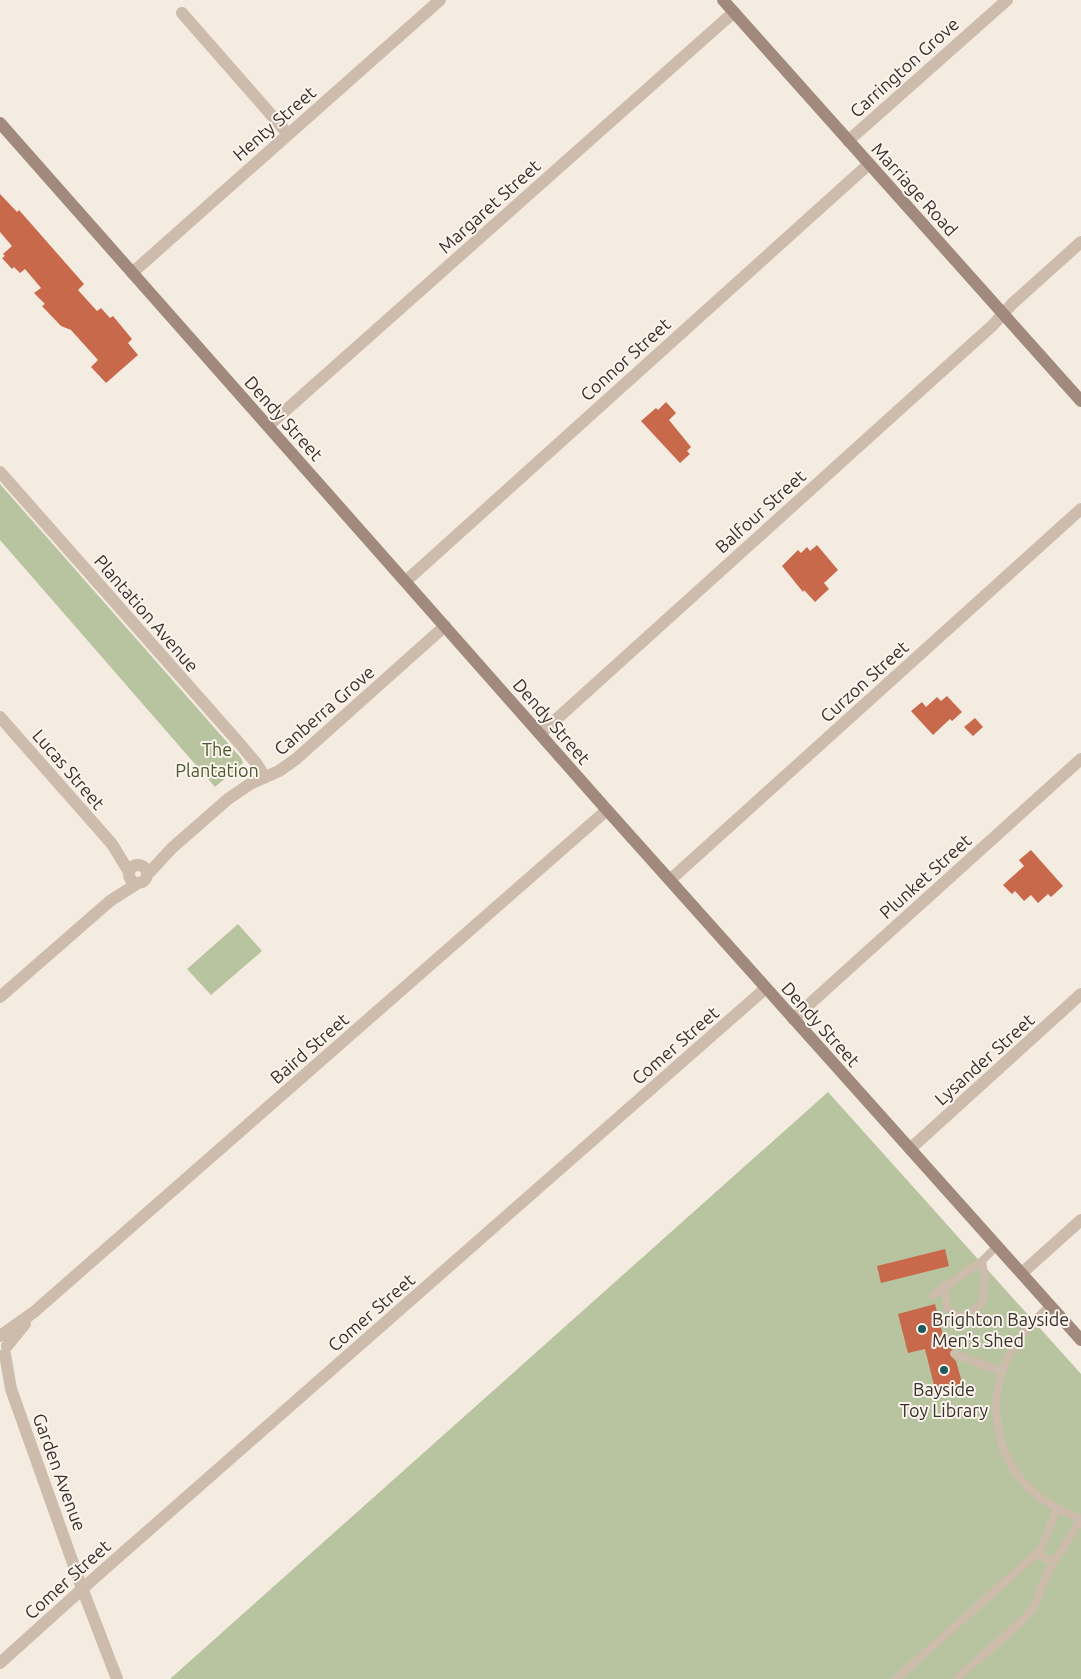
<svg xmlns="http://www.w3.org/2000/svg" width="1081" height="1679" font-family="Ubuntu,sans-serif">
<rect width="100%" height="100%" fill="#f4ebe1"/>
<path fill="#b8c4a0" d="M 0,484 L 241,758 L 243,763 L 215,787 L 0,540 Z
M 238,924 L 262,951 L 211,995 L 187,969 Z
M 828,1092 L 1081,1374 L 1081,1679 L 170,1679 Z"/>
<path fill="#c8694b" d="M 0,194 L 17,212 L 19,210 L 84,284 L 78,290 L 97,311 L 101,308 L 110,318 L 113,316 L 132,339 L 128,343 L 138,355 L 106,383 L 91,367 L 98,360 L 71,330 L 61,326 L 42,306 L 45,304 L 34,293 L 41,288 L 25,269 L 20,273 L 14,267 L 12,269 L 2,258 L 5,256 L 3,254 L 12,246 L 0,232 Z
M 666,402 L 676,413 L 669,420 L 691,447 L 687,451 L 690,454 L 680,463 L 641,421 L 656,408 L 658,410 Z
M 817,545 L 838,570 L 824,583 L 829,589 L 815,602 L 804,590 L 803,592 L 782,566 L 798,550 L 801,553 L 807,547 L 810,551 Z
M 947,696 L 962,712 L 952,721 L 950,719 L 933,735 L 911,711 L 922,702 L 926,707 L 937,697 L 941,701 Z
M 975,718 L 983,727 L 973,736 L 964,727 Z
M 1031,850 L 1063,886 L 1051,897 L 1048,894 L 1038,903 L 1031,895 L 1024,901 L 1015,891 L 1012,894 L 1003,885 L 1024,866 L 1019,860 Z
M 945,1249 L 949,1266 L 881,1283 L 877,1266 Z
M 935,1304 L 945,1343 L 952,1342 L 953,1349 L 950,1352 L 950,1355 L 956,1361 L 963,1386 L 936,1393 L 925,1349 L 908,1353 L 898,1314 Z"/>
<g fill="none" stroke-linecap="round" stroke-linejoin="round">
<path stroke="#cdbbac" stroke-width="8" d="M 945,1286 L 947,1307 L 955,1316 L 968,1315 L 982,1303 L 985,1280 L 982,1261
M 933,1295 L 982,1261 L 997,1246
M 955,1354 L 1002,1372
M 1036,1554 L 1054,1562
M 896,1679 L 1036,1554 L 1042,1546 L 1057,1508
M 956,1679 L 1024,1619 L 1033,1608 L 1049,1570 L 1081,1519 C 1066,1513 1050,1506 1037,1495 C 993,1459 985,1397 1012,1349 C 1022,1332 1036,1319 1050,1305"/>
<path stroke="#cdbbac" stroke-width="12" d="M 182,13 L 288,134
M 848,141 L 1007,0
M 132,273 L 440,0
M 268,426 L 734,12
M 0,472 L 240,744 L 256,763 L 265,777
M 406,581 L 869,164
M 0,717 L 112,844 L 129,872
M 540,734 L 993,325 L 1013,303 L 1081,242
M129 874a9 9 0 1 1 18 0a9 9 0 1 1-18 0Z
M 147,875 L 172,848 L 228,799 L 250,784 L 279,771 L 296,759 L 445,626
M 670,880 L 1081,509
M 0,997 L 110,901 L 138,883
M 793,1019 L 1081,759
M 910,1149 L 1081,994
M 1022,1273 L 1081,1220
M 0,1336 L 34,1312 L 607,810
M 7,1346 L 25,1324
M 5,1354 L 11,1389 L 79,1580 L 117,1679
M 0,1663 L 100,1573 L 766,988"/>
<path stroke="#a18a7d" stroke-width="12" d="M 723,0 L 1081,401
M 0,123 L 607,810 L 1081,1340"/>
</g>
<g fill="#1f5a5e" stroke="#fbf5ee" stroke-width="2">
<circle cx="922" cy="1329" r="5"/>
<circle cx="944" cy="1370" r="5"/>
</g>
<g text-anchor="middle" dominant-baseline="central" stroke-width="4" stroke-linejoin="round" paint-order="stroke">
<g font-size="18" fill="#3b302b" stroke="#fbf5ee">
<text transform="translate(904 67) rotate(-42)">Carrington Grove</text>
<text transform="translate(274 123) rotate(-41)">Henty Street</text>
<text transform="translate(915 189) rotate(48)">Marriage Road</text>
<text transform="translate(489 206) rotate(-42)">Margaret Street</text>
<text transform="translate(625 359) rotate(-42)">Connor Street</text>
<text transform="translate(284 418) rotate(48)">Dendy Street</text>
<text transform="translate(760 511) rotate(-42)">Balfour Street</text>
<text transform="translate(147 613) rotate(49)">Plantation Avenue</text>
<text transform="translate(864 681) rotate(-42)">Curzon Street</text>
<text transform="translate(324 710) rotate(-41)">Canberra Grove</text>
<text transform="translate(552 721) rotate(49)">Dendy Street</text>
<text transform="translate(69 769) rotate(49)">Lucas Street</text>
<text transform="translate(925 876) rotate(-42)">Plunket Street</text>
<text transform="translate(821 1024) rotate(48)">Dendy Street</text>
<text transform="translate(675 1045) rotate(-41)">Comer Street</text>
<text transform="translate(309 1048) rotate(-41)">Baird Street</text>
<text transform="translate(984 1059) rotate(-42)">Lysander Street</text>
<text transform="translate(371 1312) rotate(-41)">Comer Street</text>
<text transform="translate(60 1472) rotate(70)">Garden Avenue</text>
<text transform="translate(67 1579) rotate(-42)">Comer Street</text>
</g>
<g font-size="18" fill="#4a5a2e" stroke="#fbf5ee">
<text x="217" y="749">The<tspan x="217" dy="21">Plantation</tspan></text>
</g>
<g font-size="18" fill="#3b302b" stroke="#fbf5ee" text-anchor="start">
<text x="932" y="1319">Brighton Bayside<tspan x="932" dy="21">Men's Shed</tspan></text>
<text x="944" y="1389" text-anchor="middle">Bayside<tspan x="944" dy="21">Toy Library</tspan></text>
</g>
</g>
</svg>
